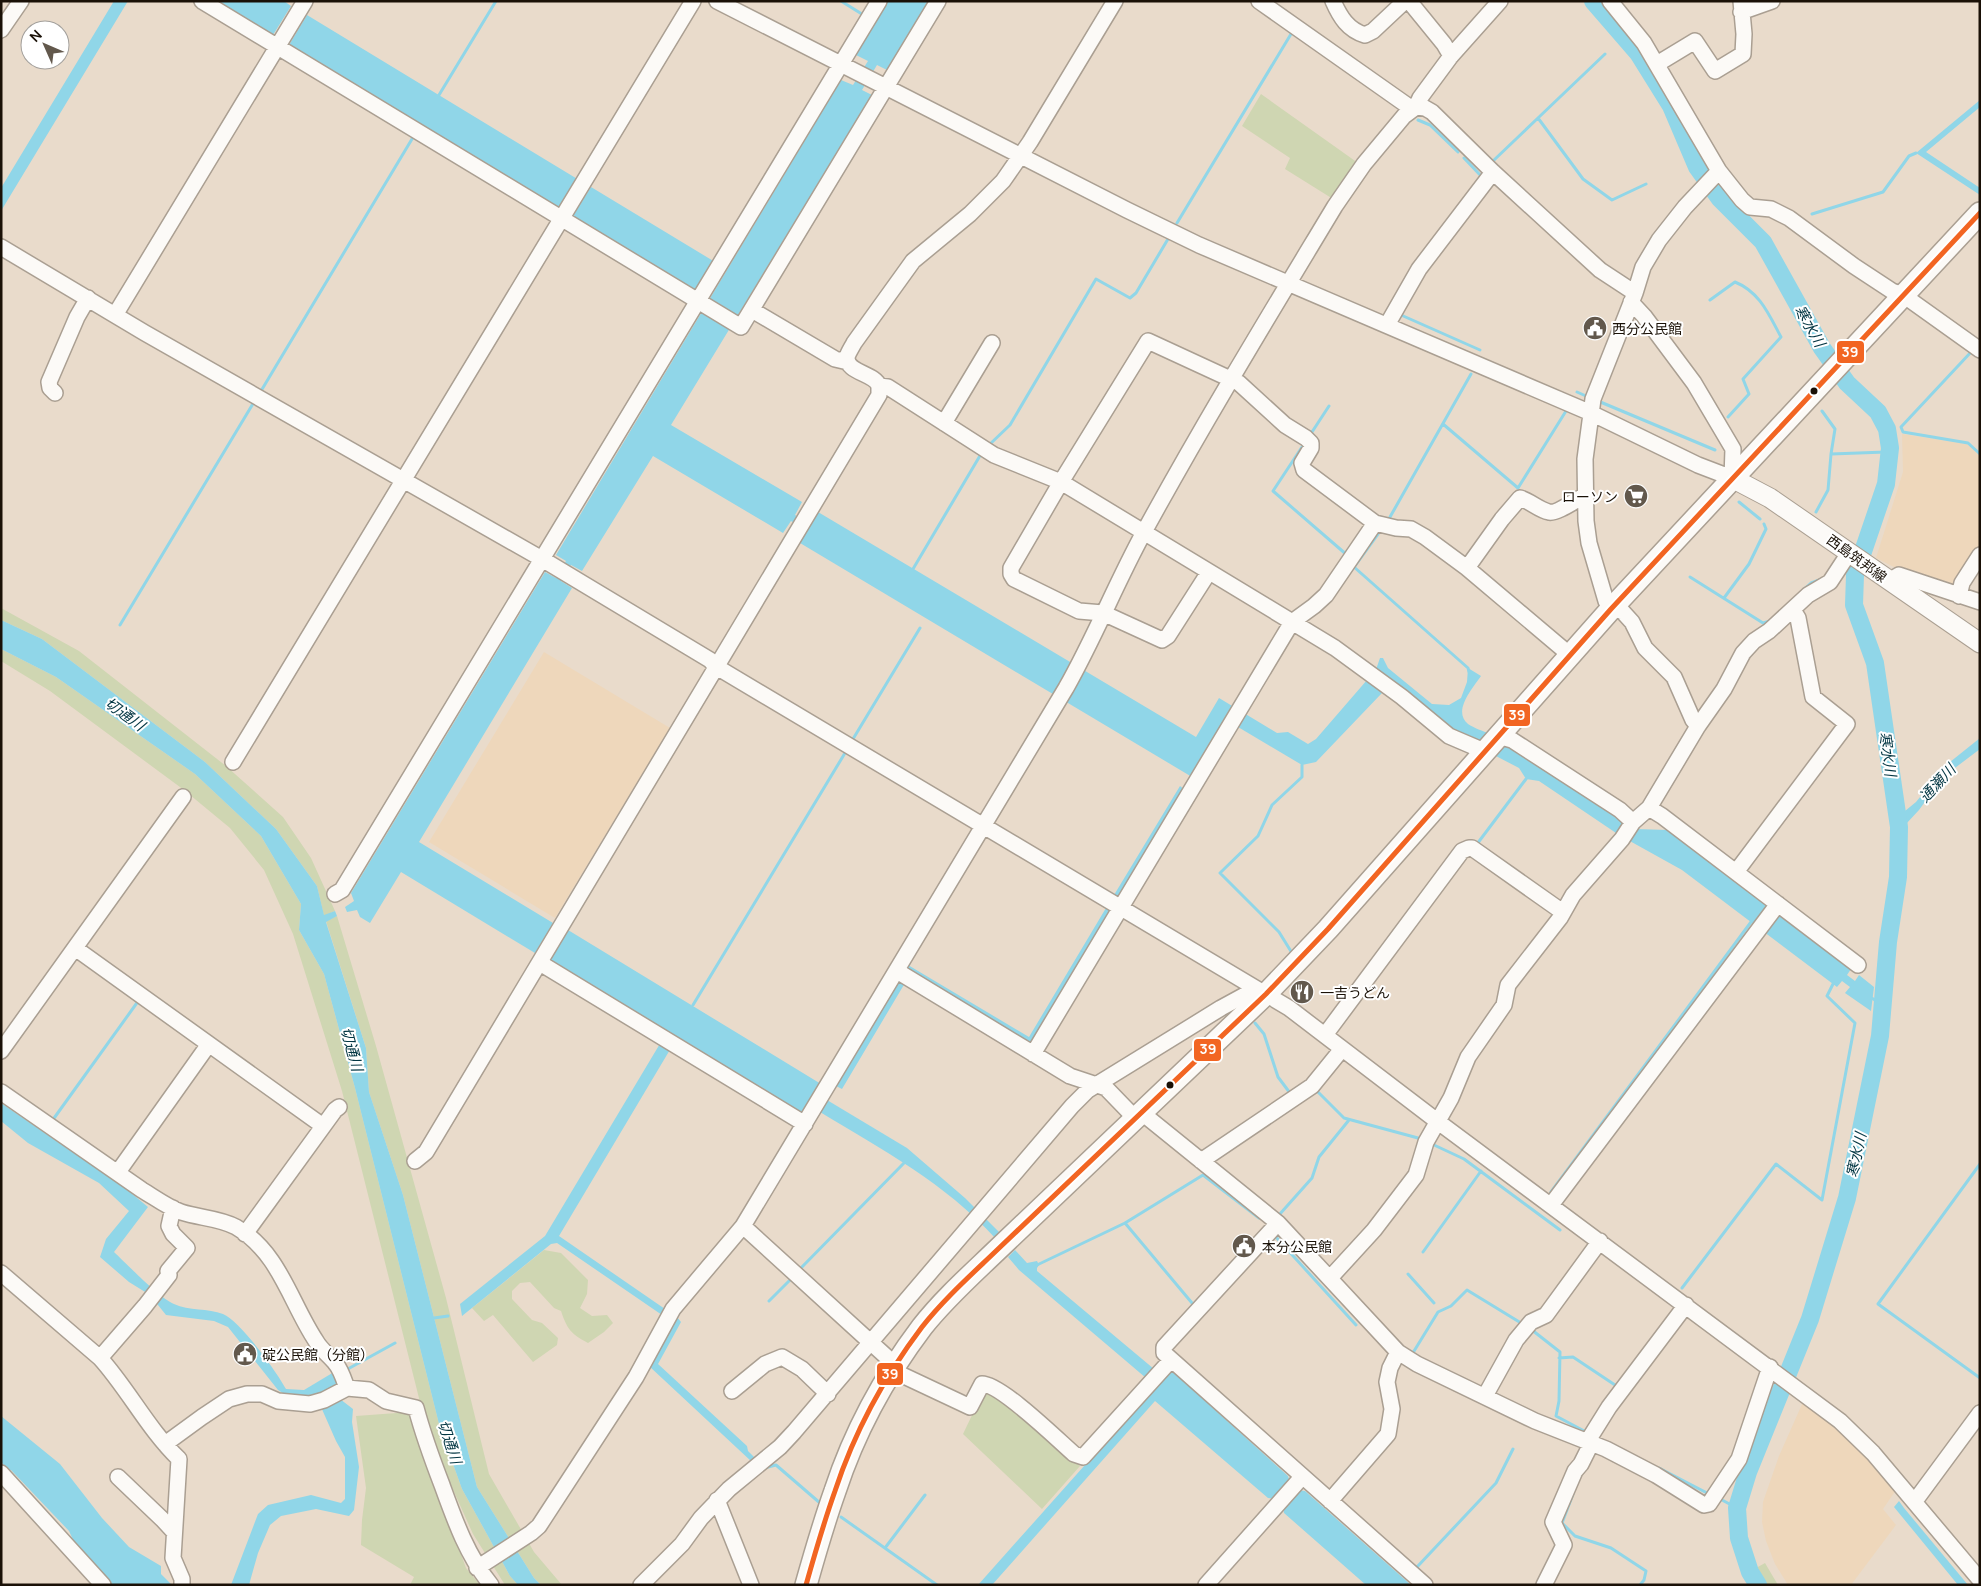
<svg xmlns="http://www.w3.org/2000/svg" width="1981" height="1586" font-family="Manrope,'Noto Sans JP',sans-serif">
<rect width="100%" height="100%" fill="#e9dbcb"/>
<path fill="#eed7bb" d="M 1902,434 L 1967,444 L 1980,456 L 1980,549 L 1955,588 L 1904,572 L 1876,558 L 1903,472 Z
M 544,652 L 670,728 L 555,918 L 429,842 Z
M 1803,1402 L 1837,1429 L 1870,1460 L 1896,1490 L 1883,1509 L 1896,1525 L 1851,1585 L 1788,1585 L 1775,1564 L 1766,1541 L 1762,1522 L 1763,1502 L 1779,1456 Z"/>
<path fill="#cfd6b2" d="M 1261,94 L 1358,163 L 1333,199 L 1285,169 L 1290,158 L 1242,126 Z
M 1,608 L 79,651 L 226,766 L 283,817 L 311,858 L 335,911 L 324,916 L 317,886 L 276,829 L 205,762 L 42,639 L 1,620 Z
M 1,649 L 56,677 L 195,774 L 261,836 L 301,904 L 299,930 L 324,974 L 355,1088 L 440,1428 L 462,1489 L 510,1576 L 518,1585 L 505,1585 L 473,1534 L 428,1434 L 342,1091 L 293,934 L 264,870 L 230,828 L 184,790 L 50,691 L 1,661 Z
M 337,916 L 376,1046 L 446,1298 L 489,1474 L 534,1552 L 562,1585 L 541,1585 L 534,1578 L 477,1487 L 403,1195 L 369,1092 L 366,1048 L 326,921 Z
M 544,1250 L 561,1253 L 588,1280 L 587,1294 L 580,1308 L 592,1316 L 607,1315 L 613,1323 L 604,1332 L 588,1343 C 571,1334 567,1329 561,1311 L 554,1308 L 530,1282 L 520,1283 L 512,1291 L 512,1299 L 532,1320 L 542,1323 L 558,1338 L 557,1345 L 533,1362 L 493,1315 L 484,1321 L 472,1308 Z
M 985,1388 L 1006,1400 L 1080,1466 L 1042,1509 L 963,1434 Z
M 410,1412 L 466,1568 L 480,1585 L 410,1585 L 414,1577 L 361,1545 L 362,1520 L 366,1488 L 356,1416 Z
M 1765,1563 L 1778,1585 L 1767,1585 L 1756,1568 Z"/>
<path fill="#90d6e8" d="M 114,1 L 128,1 L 1,211 L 1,188 Z
M 218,1 L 284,1 L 291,6 L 273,35 Z
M 888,1 L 929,1 L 887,70 L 877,65 L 862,90 L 872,95 L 671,425 L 802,502 L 795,515 L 811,524 L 818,512 L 1196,737 L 1219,698 L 1277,733 L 1288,732 L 1308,744 L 1316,739 L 1367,680 L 1371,684 L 1380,658 L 1383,658 L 1388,668 L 1432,704 L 1449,705 L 1461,698 L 1467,682 L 1468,668 L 1481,676 C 1473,688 1452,711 1468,724 C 1474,728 1483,731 1490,734 L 1481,744 L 1453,732 L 1405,689 L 1399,689 L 1384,677 L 1376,688 L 1382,693 L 1316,762 L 1302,765 L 1238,727 L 1192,777 L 800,543 L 807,531 L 791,521 L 783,533 L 653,456 L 582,571 L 571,565 L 561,581 L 572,588 L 419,842 L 553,923 L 546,935 L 560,943 L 568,930 L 821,1084 L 827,1100 L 907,1148 L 965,1198 L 1001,1234 L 996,1239 C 944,1182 884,1151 820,1112 L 803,1113 L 550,960 L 557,948 L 543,940 L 535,953 L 401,872 L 370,923 L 360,917 L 357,910 L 347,912 L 345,907 L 354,901 L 351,893 L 545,572 L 556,578 L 566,561 L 556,555 L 841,80 L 853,85 L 868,61 L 856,55 Z
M 307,15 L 579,180 L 561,209 L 289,45 Z
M 1980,100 L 1980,107 L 1926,152 L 1980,188 L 1980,195 L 1916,153 Z
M 591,187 L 715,262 L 697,291 L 573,216 Z
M 1,620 L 42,639 L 205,762 L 276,829 L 317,886 L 324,915 L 335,911 L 337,916 L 326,922 L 366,1048 L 369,1092 L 403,1195 L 477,1487 L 534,1578 L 541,1585 L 518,1585 L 510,1576 L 462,1489 L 440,1428 L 355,1088 L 324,974 L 299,930 L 301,904 L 261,836 L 195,774 L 56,677 L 1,649 Z
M 1980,738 L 1980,749 L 1943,777 L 1919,810 L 1906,824 L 1905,811 L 1916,802 L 1945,766 Z
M 1504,744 L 1616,814 L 1634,829 L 1669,830 L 1851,969 L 1847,975 L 1855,981 L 1859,975 L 1874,987 L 1871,1011 L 1845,993 L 1850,987 L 1842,981 L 1837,987 L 1682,870 L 1619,835 L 1539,781 L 1526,779 L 1519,768 L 1494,755 Z
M 1180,786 L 1185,790 L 1120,898 L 1114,895 Z
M 1106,908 L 1112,912 L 1031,1046 L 905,970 L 908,965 L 1029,1037 Z
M 900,980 L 905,983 L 842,1089 L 836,1086 Z
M 661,1042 L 671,1048 L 559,1236 L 665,1309 L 662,1315 L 557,1243 L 551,1244 L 462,1316 L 460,1304 L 545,1236 Z
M 1,1103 L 125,1188 L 148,1207 L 114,1252 C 128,1265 158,1297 174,1304 C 189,1311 208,1308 223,1314 C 240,1321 277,1372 286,1389 L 304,1390 L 334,1372 L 338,1383 L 327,1393 L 289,1397 L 278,1390 L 228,1327 L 214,1321 L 166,1315 L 150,1295 L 129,1282 L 100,1257 L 106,1239 L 129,1211 L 99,1183 L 28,1143 L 1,1121 Z
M 1015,1250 L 1027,1263 L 1037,1261 L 1039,1265 L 1037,1268 L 1037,1271 L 1154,1369 L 1168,1373 L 1173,1372 L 1288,1476 C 1290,1484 1296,1490 1305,1491 L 1411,1585 L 1366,1585 L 1284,1513 L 1283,1507 L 1275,1499 L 1268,1498 L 1155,1401 L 992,1585 L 978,1585 L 1150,1392 L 1146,1378 L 1019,1270 L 1008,1257 Z
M 677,1317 L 681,1322 L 658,1364 L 747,1446 L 748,1451 L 756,1459 L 752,1462 L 649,1366 Z
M 340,1399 L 353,1409 L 352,1422 L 359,1467 L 354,1510 L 349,1516 L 316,1509 L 281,1516 L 270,1525 L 258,1553 L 249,1585 L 231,1585 L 258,1514 L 268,1505 L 311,1495 L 341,1503 L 345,1499 L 345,1457 L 336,1441 L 321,1407 Z
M 1,1416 L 60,1464 L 102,1518 L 129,1547 L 161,1566 L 161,1574 L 172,1585 L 110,1585 L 76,1546 L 69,1531 L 11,1470 L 4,1473 L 3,1464 L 1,1462 Z
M 1899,1501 L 1904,1508 L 1968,1585 L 1958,1585 L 1894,1507 Z
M 1756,1568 L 1767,1585 L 1750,1585 L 1744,1575 Z"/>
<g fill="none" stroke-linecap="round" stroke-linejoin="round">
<path stroke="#90d6e8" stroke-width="3" d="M 841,1 L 865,16
M 1605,54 L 1538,118 L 1583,179 L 1612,200 L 1646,184
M 439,95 L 496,1
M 1418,120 L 1430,125 L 1458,152
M 1464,158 L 1482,177
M 1493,161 L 1538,118
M 1812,214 L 1883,192 L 1909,156 L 1916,153
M 1177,223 L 1291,34
M 1710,300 L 1735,282 C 1760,292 1769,315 1781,337 L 1743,379 L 1749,394 L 1728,417
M 1401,315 L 1480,350
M 1972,351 L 1901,427 L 1903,432 L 1968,443 L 1980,454
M 261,391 L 415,134
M 1577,392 L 1586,396
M 1598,401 L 1715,450
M 1822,411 L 1835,429 L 1831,454 L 1886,452 L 1890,448
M 1443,424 L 1518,488 L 1566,411
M 1312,432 L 1329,406
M 989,445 L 1010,425 L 1096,279 L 1130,298 L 1136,293 L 1168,239
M 1302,447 L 1273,491 L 1347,555
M 1739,502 L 1760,519
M 1816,512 L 1828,490 L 1831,454
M 1390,517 L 1471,374
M 1378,534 L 1354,567 L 1468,668 L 1469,672
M 913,569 L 981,454
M 1690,577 L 1763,623 L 1770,621
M 1802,591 L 1811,583 L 1822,579
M 1724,598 L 1749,564 L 1766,529 L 1764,524
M 120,625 L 254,402
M 853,739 L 920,628
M 1477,844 L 1526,779
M 1292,953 L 1279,932 L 1220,873 L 1258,836 L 1272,805 L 1302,777 L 1302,765
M 1870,997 L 1883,1005
M 693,1005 L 845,753
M 1255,1023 L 1264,1034 L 1278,1077 L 1290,1093 L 1292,1092
M 1315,1089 L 1344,1118 L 1418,1138
M 52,1121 L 139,1000
M 1434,1145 L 1464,1159 L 1560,1230
M 1980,1164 L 1878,1304 L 1980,1378
M 1551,1192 L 1751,922
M 1279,1215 L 1312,1178 L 1319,1157 L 1349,1120
M 1125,1223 L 1192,1303
M 1275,1236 L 1356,1325
M 1423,1252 L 1481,1171
M 1037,1265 L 1125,1223 L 1203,1175 L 1259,1218
M 800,1269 L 904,1163
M 1408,1274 L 1434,1303
M 1682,1288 L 1776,1164 L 1822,1200 L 1855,1023 L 1827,996 L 1833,984
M 769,1301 L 792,1278
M 434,1318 L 448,1316
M 1532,1330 L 1560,1352 L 1559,1401 L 1556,1416 L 1586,1432
M 1411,1356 L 1438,1312 L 1451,1306 L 1467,1290 L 1521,1323
M 1559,1358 L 1573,1357 L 1618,1387
M 346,1370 L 395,1343
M 764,1468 L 776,1465 L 820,1503
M 1659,1468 L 1707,1493
M 1573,1494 L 1562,1523 L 1575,1536 L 1611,1548 L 1646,1571 L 1644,1580 L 1640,1585
M 1722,1500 L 1737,1508
M 841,1517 L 937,1585
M 885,1548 L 925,1495
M 1417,1567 L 1496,1483 L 1513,1449"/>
<path stroke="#90d6e8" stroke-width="18" d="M 1593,1 L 1638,53 L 1671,106 L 1697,167 L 1720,199 L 1763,242 L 1822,348 L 1847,383 L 1878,412 L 1887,429 L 1890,448 L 1886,484 L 1855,575 L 1854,605 L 1875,663 L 1899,827 L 1898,877 L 1888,942 L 1880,1036 L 1847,1198 L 1810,1319 L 1748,1472 L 1737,1508 L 1739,1538 L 1750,1572 L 1758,1585"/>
<g stroke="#aa9f92" stroke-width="18">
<path id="minor" d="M 202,1 L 741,327 L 938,1
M 717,1 L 1127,210 L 1199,245 L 1591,413 L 1698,465 L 1732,478 L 1733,449 L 1694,383 L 1644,316 L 1631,302
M 1259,1 L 1408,106 L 1425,108 L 1432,112 L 1493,172 L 1600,270 L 1635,293
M 1333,1 C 1340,17 1348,30 1365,35 L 1373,31 L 1405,1
M 1409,1 L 1444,44 L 1451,56
M 1610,1 L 1644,43 L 1719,171 L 1742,200 L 1750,207 L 1771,209 L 1789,218 L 1854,266 L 1892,291 L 1903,295 L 1980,350
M 1741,12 L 1772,1
M 1,30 L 21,1
M 1657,64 L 1695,41 L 1715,71 L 1743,54 L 1744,34 L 1741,1
M 1,247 L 145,333 L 542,559 L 710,660 L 715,666 L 1289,1008 L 1437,1121 L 1840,1421 L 1873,1453 L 1980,1580
M 752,310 L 835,359 L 848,362
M 115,315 L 305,1
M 1387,325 L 1419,269 L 1493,172
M 879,386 L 888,387 L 994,455 L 1061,482 L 1335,648 L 1402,697 L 1449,736 L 1484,751
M 55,393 L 50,388 L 49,382 L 77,317 L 88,298
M 944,423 L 992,343
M 1467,568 L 1570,655
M 1209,572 L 1168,636 L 1162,640 L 1103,613 L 1079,611 L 1014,579 L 1011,574 L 1011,568 L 1061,482 L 1148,341 L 1239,383 L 1285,425 L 1306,438 L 1311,443 L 1311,448 L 1302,463 L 1304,470 L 1375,523 L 1396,528 L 1411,529 L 1425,537 L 1467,568 L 1502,519 L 1520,498 C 1530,501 1539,510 1549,512 C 1556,514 1576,500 1584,496
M 1889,581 L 1899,575 L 1980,602
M 1959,596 L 1962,583 L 1980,555
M 1698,726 L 1693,720 L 1674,677 L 1645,648 L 1632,622 L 1622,611 L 1611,609 L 1606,601 L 1589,543 L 1586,521 L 1585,459 L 1593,399 L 1635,293 L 1643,267 L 1659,240 L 1685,207 L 1719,171
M 1498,736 L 1512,740 L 1620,810 L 1633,822
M 233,762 L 693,1
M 1649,808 L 1662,816 L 1858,965
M 1736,872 L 1847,724 L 1813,697 L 1798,618 L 1793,610
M 335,894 L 342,890 L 879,1
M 75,948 L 323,1126
M 540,963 L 805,1124
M 897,971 L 1070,1076 L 1106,1088 L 1136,1119
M 1325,1035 L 1462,851 L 1469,848 L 1472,848 L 1557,908 L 1563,910
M 1,1051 L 183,797
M 1033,1054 L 1292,622 L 1314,606 L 1326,595 L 1375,523
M 1,1092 L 142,1190 C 154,1197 167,1207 181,1212 C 199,1218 220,1218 236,1227 C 280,1253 290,1302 316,1341 C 321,1350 330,1356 336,1364 C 341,1370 344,1380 347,1388
M 1142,1113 L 1278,1223 L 1398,1352 L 1417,1364 L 1535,1421 L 1606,1449 L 1656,1475 L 1704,1505 L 1709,1504 L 1739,1459 L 1770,1367
M 415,1161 L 426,1152 L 879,395 C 879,392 879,389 879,386 C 875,373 846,373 847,357 C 848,353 852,347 854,343 L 913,261 L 970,214 L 1003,181 L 1030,142 L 1115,1
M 1201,1161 L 1312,1086 L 1342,1049
M 118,1172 L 209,1044
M 1551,1205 L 1778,904
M 1278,1223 L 1164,1347 L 1164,1353 L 1425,1585
M 743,1226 L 890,1360 L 894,1368 L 902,1375 L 970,1407 L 982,1384 C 1001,1384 1058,1440 1074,1454 L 1083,1457 L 1171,1360
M 245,1234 L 335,1110 L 339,1107
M 1,1273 L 100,1358 C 128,1389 148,1429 179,1459 L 173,1558 L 182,1579 L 182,1585
M 1330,1278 L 1374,1230 L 1416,1175 L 1426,1142 L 1451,1098 L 1468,1057 L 1504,1005 L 1508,985 L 1560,918 L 1573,895 L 1622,839 L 1633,822 L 1649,808 L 1698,726 L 1724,689 L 1743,653 L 1754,641 L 1769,631 L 1808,595 L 1830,582 L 1849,553
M 100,1358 L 145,1306 L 169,1275 L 168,1271 L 187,1248 L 173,1234 L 169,1226 L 173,1208
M 732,1391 L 765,1364 L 782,1357 L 802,1369 L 828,1394
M 1485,1396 L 1516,1340 L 1531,1322 L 1546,1315 L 1600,1241
M 165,1444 L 202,1417 L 229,1399 L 247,1394 L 262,1394 L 278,1401 L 310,1404 L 324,1400 L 347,1388 L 369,1390 L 386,1401 L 416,1408 C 423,1434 432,1459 442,1485 C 455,1521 467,1555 491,1585
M 1,1473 L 103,1585
M 118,1477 L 162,1519 L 174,1532
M 717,1500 L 751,1585
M 1330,1501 L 1388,1434 L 1392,1409 L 1387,1382 L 1390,1368 L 1398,1352
M 1915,1501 L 1980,1413
M 477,1568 L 531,1533 L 539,1526 L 636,1377 L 673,1309 L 743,1226 L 1066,688 C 1095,637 1116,583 1144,532 C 1204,422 1270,314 1335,206 L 1364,164 L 1404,116 L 1416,107 L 1420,98 L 1451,56 L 1500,1
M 641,1585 L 682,1544 L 701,1518 L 729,1489 L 780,1447 L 794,1432 L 1072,1106 L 1088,1090 L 1221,1008 L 1243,996 L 1266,994
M 1206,1585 L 1302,1477
M 1544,1585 L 1564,1545 L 1553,1522 L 1575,1471 L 1581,1464 L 1589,1448 L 1589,1439 L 1609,1407 L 1686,1305"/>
</g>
<g stroke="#aa9f92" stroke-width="21">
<path id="major" d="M 1732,478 L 1770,498 L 1980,643"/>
</g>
<g stroke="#aa9f92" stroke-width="24">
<path id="highway" d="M 806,1585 C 815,1553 824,1522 835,1491 C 854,1433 885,1376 922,1327 C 944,1299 971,1275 996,1251 L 1266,994 L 1328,929 L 1611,609 L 1980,213"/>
</g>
<use href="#minor" stroke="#fcfaf7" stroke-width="15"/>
<use href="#major" stroke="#fcfaf7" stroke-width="19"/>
<use href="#highway" stroke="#fcfaf7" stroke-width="21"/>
<g stroke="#fff" stroke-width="9">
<path id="bus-1" d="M 806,1585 C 815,1553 824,1522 835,1491 C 854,1433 885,1376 922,1327 C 944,1299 971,1275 996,1251 L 1266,994 L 1328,929 L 1611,609 L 1980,213"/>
</g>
<use href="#bus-1" stroke="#f26522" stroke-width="5"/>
</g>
<defs>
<g id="civic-disc" transform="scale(1.25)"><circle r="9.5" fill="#62584c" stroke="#fff"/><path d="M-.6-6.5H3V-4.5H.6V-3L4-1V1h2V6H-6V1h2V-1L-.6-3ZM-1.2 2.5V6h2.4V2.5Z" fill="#fff"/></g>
<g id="supermarket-disc" transform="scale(1.25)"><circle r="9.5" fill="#62584c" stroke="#fff"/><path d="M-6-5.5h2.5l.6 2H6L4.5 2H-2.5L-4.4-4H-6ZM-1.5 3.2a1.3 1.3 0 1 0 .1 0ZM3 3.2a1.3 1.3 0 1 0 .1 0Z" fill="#fff"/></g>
<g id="restaurant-disc" transform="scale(1.25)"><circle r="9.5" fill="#62584c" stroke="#fff"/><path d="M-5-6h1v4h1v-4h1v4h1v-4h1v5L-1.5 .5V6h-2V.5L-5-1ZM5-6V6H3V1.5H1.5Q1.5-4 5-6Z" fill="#fff"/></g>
</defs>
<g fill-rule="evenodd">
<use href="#civic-disc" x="1595" y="328"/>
<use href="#supermarket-disc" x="1636" y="496"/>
<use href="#restaurant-disc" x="1302" y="992"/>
<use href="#civic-disc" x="1244" y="1246"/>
<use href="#civic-disc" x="245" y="1354"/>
</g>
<g fill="#1a1107" stroke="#fff" stroke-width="2">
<circle cx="1814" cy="391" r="4.5"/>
<circle cx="1170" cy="1085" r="4.5"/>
</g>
<g text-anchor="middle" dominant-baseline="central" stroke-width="4" stroke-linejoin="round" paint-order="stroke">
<g font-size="14" fill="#1a1107" stroke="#fff" text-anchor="start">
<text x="1612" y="328">西分公民館</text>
<text x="1618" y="496" text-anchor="end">ローソン</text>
<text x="1320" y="992">一吉うどん</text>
<text x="1262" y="1246">本分公民館</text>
<text x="262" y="1354">碇公民館（分館）</text>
</g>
<g font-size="14" fill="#1a1107" stroke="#fff">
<text transform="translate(1857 558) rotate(36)">西島筑邦線</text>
</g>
<g font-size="15" font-style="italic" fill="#033643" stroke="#fff">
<text transform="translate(1810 326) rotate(60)">寒水川</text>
<text transform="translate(125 714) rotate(36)">切通川</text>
<text transform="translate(1888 754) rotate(82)">寒水川</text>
<text transform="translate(1937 783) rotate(-47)">通瀬川</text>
<text transform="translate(352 1049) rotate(75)">切通川</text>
<text transform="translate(1856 1155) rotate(-78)">寒水川</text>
<text transform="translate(450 1442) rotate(72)">切通川</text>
</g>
</g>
<g stroke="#fff" stroke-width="2">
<rect x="1836" y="340" width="29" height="24" rx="5" fill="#f26522"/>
<rect x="1503" y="703" width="28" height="24" rx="5" fill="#f26522"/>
<rect x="1193" y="1038" width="29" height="24" rx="5" fill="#f26522"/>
<rect x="876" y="1362" width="28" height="24" rx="5" fill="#f26522"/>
</g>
<g font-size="14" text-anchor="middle" font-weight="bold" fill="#fff">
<text x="1850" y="357">39</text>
<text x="1517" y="720">39</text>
<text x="1208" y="1054">39</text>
<text x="890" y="1379">39</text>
</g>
<rect width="1981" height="1586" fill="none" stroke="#1a1107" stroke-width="5"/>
<g transform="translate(45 45) rotate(315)"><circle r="24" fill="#ffffff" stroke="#a3a09c"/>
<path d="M0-4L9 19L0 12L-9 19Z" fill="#62584c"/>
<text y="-8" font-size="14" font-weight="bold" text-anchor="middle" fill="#1a1107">N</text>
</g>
</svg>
